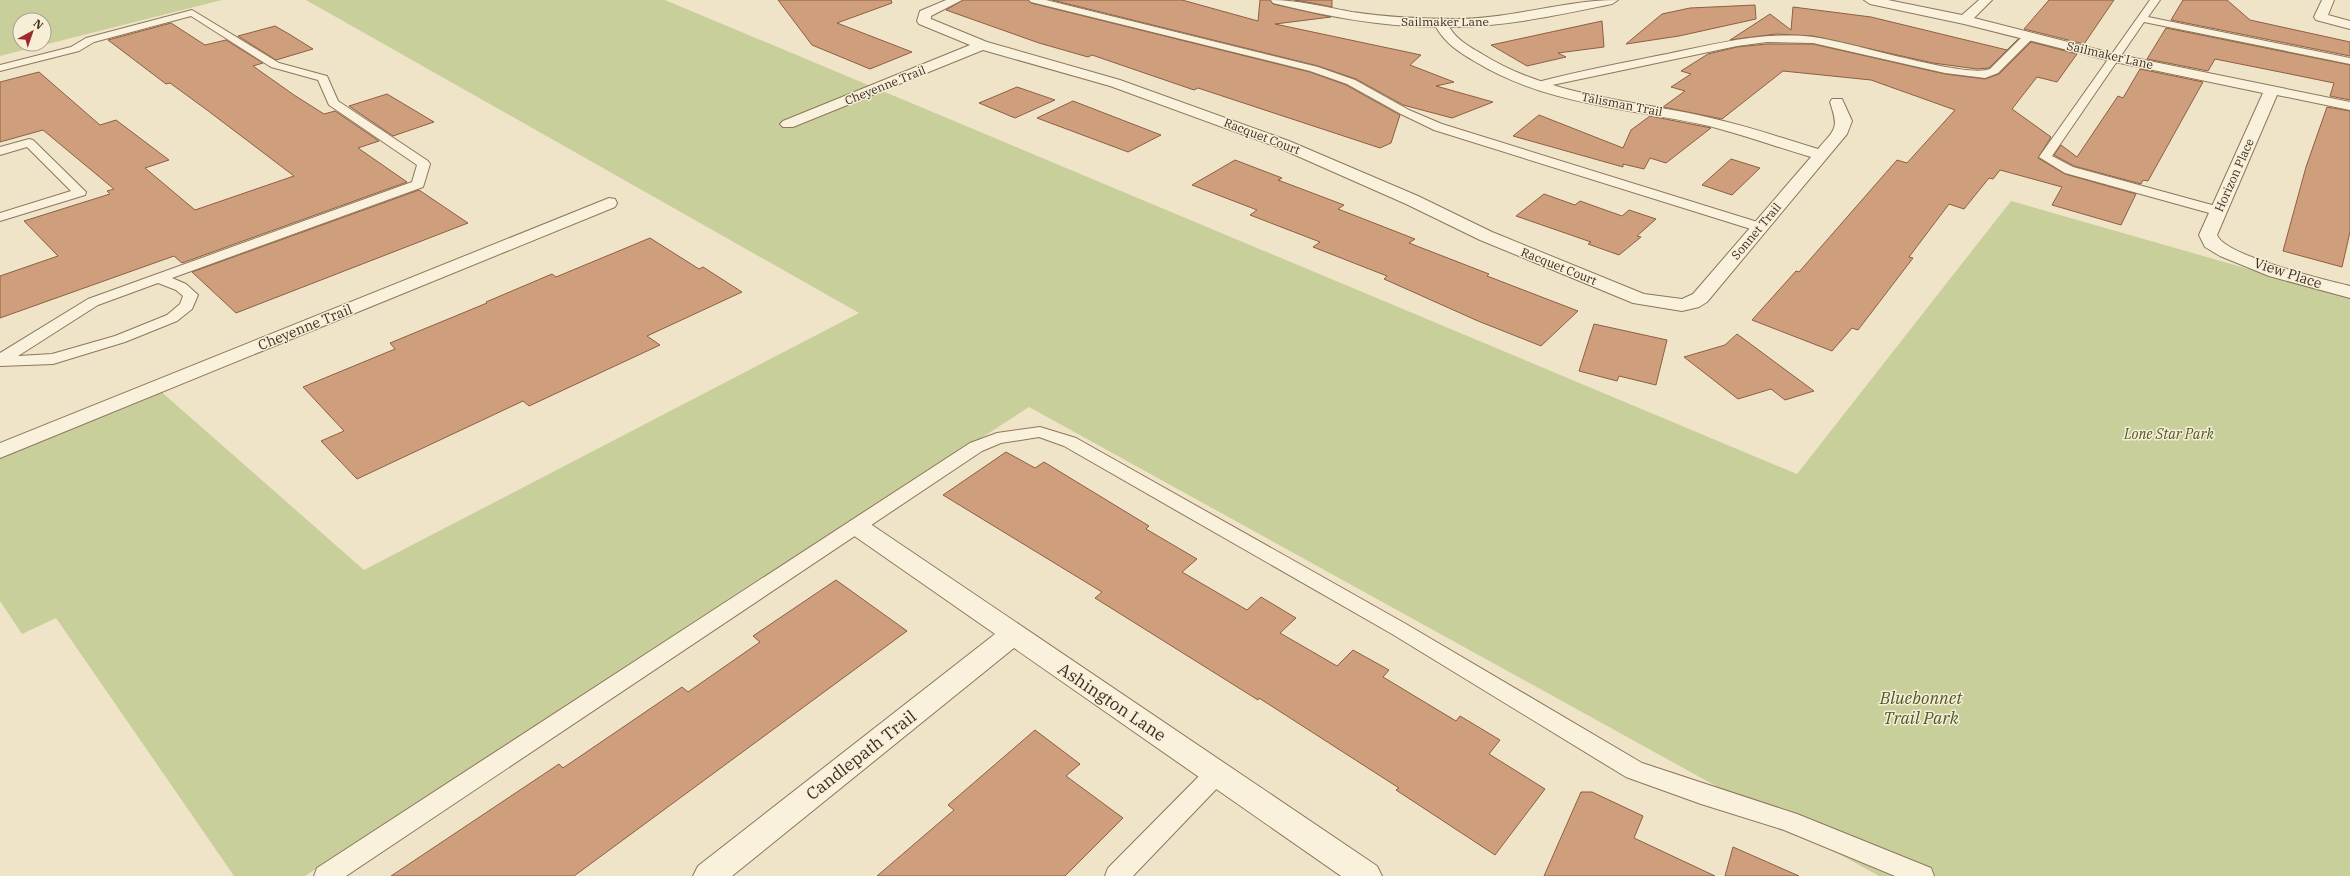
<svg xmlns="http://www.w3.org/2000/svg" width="2350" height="876" font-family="'IBM Plex Serif',serif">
<rect width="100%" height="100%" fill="#f0e4c8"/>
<path fill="#c9cf9b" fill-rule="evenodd" d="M 0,0 L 222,0 L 0,56 ZM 20,20 L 44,20 L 44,44 L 20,44 Z
M 306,0 L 665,0 L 1797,474 L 2011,201 L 2350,298 L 2350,876 L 1879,876 L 1029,407 L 305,876 L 234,876 L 56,618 L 22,634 L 0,601 L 0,451 L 157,388 L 364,570 L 859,313 Z"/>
<path fill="#cf9f7d" stroke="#8d5f41" d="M 778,0 L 891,0 L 892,3 L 837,23 L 912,52 L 870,69 L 812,45 Z
M 963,0 L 1028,0 L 1031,3 L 1310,72 L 1346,85 L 1400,115 L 1391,143 L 1380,148 L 1198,88 L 1194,90 L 1092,55 L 1088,57 L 1039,43 L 946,10 Z
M 1052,0 L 1182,0 L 1258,21 L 1260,0 L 1270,0 L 1273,4 L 1331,17 L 1275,24 L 1421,55 L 1410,65 L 1454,82 L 1436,86 L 1493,102 L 1452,118 L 1403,105 L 1356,79 L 1318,66 Z
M 1294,0 L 1332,0 L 1332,7 L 1312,3 Z
M 2049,0 L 2114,0 L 2084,44 L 2024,29 Z
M 2183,0 L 2227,0 L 2250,20 L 2350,42 L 2350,56 L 2171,20 Z
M 1755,5 L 1756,19 L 1679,36 L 1626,44 L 1662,14 L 1690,8 Z
M 1793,7 L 1871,17 L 2007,50 L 2018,39 L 1989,68 L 1977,69 L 1933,63 L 1813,36 L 1776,34 L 1730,40 L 1770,14 L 1791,30 Z
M 1602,21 L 1604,47 L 1558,53 L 1566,57 L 1527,66 L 1491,45 Z
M 171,23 L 205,45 L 226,40 L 263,63 L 253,66 L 294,95 L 324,114 L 335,111 L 379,141 L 358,148 L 407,182 L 182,263 L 174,256 L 0,318 L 0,276 L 58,256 L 24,221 L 110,194 L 107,191 L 114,189 L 43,130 L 0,142 L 0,82 L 39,72 L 100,125 L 116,120 L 169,160 L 145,168 L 195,210 L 294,176 L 207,110 L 170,83 L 166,84 L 108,40 Z
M 275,26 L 289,34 L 313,49 L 276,60 L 238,36 Z
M 2166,28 L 2350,65 L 2350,100 L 2330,96 L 2334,83 L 2285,73 L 2215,59 L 2208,71 L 2147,59 Z
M 2031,42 L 2077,54 L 2057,82 L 2037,77 L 2012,109 L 2051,137 L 2038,158 L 2065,174 L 2136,194 L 2121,225 L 2052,205 L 2062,187 L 2000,170 L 1993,179 L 1989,178 L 1964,209 L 1949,204 L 1909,257 L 1913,258 L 1858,330 L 1852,328 L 1832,351 L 1752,320 L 1796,271 L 1799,272 L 1897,160 L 1907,163 L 1955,110 L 1871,80 L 1783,71 L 1722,119 L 1663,107 L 1685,91 L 1671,87 L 1691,74 L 1681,71 L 1708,54 L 1737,47 L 1767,44 L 1813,44 L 1945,74 L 1985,79 L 1999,74 Z
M 2140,69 L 2203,82 L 2148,181 L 2143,180 L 2141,184 L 2074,166 L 2054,155 L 2061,145 L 2077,157 L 2118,96 L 2123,98 Z
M 1017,87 L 1055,100 L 1015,118 L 979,103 Z
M 387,94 L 434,122 L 393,136 L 349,106 Z
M 1073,101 L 1161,135 L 1128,152 L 1037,118 Z
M 2327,107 L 2350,111 L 2350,232 L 2342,267 L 2283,251 L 2306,167 Z
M 1539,115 L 1623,148 L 1631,130 L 1650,116 L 1711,128 L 1666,163 L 1650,158 L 1644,169 L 1623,164 L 1623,167 L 1513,136 Z
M 1731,159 L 1760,168 L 1732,195 L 1702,185 Z
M 1235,160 L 1282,178 L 1278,180 L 1344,205 L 1338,209 L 1415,239 L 1409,243 L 1489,274 L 1487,276 L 1578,311 L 1541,346 L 1478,321 L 1384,279 L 1387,276 L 1313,247 L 1320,242 L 1250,215 L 1257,210 L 1192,185 Z
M 419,190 L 468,223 L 236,313 L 192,272 Z
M 1544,194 L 1575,205 L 1580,201 L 1622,216 L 1629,210 L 1656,219 L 1637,236 L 1641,237 L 1619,255 L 1588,244 L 1591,242 L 1516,216 Z
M 650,238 L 699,269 L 703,267 L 742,292 L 647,336 L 660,345 L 529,406 L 523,401 L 357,479 L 321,441 L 344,431 L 303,387 L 395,349 L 390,343 L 487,303 L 486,302 L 552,274 L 556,277 Z
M 1594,324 L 1667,340 L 1656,385 L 1619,376 L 1617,381 L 1579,371 Z
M 1737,334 L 1814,391 L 1785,400 L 1771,389 L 1738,399 L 1684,357 L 1725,345 Z
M 1006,452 L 1035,468 L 1044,462 L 1149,526 L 1146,529 L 1197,559 L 1182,572 L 1247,610 L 1261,597 L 1296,618 L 1280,633 L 1337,666 L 1353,650 L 1389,670 L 1383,677 L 1456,721 L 1460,716 L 1500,740 L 1489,754 L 1545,789 L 1495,855 L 1396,790 L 1399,788 L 1259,698 L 1258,700 L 1095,598 L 1102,592 L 943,495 Z
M 836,580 L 907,631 L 574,876 L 391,876 L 559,764 L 563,768 L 682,687 L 688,692 L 760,642 L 753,636 Z
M 1035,730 L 1080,764 L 1066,776 L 1123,818 L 1065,876 L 877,876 L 954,810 L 948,805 Z
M 1581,792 L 1592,792 L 1643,816 L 1634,838 L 1715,876 L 1544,876 Z
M 1733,847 L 1799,876 L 1725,876 Z"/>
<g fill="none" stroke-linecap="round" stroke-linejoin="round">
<g stroke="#8d765c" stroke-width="2">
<path id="service" d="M 1029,0 L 1046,0 L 1318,67 L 1355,80 L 1409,110 L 1442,124 L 1764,224 L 1766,227 L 1764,230 L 1754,230 L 1434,130 L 1401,114 L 1347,84 L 1310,71 L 1031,2 Z
M 2150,0 L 2160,0 L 2148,17 L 2350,58 L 2350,64 L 2144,22 L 2052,156 L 2073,167 L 2223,208 L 2225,211 L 2223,214 L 2213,214 L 2065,173 L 2039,157 Z
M 192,10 L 279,63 L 327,76 L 338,101 L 428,161 L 430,164 L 424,184 L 423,187 L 172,278 L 186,284 L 198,295 L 192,309 L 177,321 L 125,342 L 53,364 L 0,366 L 0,353 L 88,299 L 412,182 L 417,165 L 329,105 L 318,80 L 271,67 L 191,16 L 94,42 L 79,51 L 0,71 L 0,65 L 71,47 L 86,38 ZM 158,283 L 176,290 L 183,296 L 180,304 L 167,315 L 115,336 L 52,354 L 18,356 L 98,305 Z
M 2029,33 L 2033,34 L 2033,38 L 1998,73 L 1985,78 L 1945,73 L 1813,43 L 1767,42 L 1737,46 L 1538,88 L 1532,85 L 1534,83 C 1578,71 1622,63 1667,54 C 1715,44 1764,31 1813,37 C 1848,41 1966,79 1990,69 L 2025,34 Z
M 29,139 L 33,140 L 86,192 L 85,195 L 0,221 L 0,213 L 71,191 L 27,147 L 0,155 L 0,147 Z
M 1040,427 L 1076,438 L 1406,624 L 1642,763 L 1797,814 L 1931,868 L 1934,876 L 1895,876 L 1784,830 L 1701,804 L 1626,777 L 1392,634 L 1064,446 L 1039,437 L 1001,443 L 982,451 L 346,876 L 314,876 L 317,868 L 970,443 L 997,433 Z
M 1216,765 L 1224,767 L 1227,774 L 1224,781 L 1133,876 L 1105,876 L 1108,868 L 1208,767 Z"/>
</g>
<g stroke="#8d765c" stroke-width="2">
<path id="minor" d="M 946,0 L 962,0 L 931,16 L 931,19 L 987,42 L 1120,80 L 1289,141 L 1418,196 L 1492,232 L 1644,294 L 1682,299 L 1693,294 L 1811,157 C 1777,147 1744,135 1709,126 C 1630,108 1545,105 1474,61 C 1459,52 1445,43 1436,27 C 1381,27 1326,16 1273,3 L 1271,0 C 1298,0 1325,7 1352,12 C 1386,17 1421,19 1455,19 C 1511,19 1564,0 1618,0 L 1612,4 C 1558,15 1505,27 1449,27 C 1457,40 1470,47 1482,54 C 1551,97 1633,100 1711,118 C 1747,126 1782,138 1818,149 C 1836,128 1839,129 1830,102 L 1832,99 L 1842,99 L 1852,121 L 1847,134 L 1707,302 L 1699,307 L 1682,311 L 1633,303 L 1480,240 L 1406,204 L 1277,147 L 1110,86 L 983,50 L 793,127 L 783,127 L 780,124 L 783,121 L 970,45 L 919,24 L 917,21 L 920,11 Z
M 1864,0 L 1888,0 L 1962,15 L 1979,0 L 1992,0 L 1974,18 L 2115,54 L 2350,102 L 2350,110 L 2277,95 L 2217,235 C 2225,256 2326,280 2350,286 L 2350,298 L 2269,276 L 2220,256 L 2205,247 L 2199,235 L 2263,93 L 2115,62 L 1964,24 L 1870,4 Z
M 2322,0 L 2334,0 L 2328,15 L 2350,21 L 2350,29 L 2316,20 L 2314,17 Z
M 609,198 L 615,199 L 617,203 L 615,207 L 0,458 L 0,443 Z
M 858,519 L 866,521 L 1377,866 L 1382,876 L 1341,876 L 1014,648 L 732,876 L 693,876 L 698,866 L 995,634 L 850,533 L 846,527 L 850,521 Z"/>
</g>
<use href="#service" fill="#faf1dc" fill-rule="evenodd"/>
<use href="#minor" fill="#faf1dc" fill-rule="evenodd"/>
</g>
<g text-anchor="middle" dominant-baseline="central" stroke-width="3" stroke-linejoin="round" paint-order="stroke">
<g font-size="12" fill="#3d2e20" stroke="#f7eed8">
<text x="1445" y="21">Sailmaker Lane</text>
<text transform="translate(2110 55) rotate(13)">Sailmaker Lane</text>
<text transform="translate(885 85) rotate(-22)">Cheyenne Trail</text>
<text transform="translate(1622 104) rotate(11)">Talisman Trail</text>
<text transform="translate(1262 136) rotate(21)">Racquet Court</text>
<text transform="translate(2234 175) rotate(-66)">Horizon Place</text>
<text transform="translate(1756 231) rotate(-50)">Sonnet Trail</text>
<text transform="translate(1559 266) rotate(22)">Racquet Court</text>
</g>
<g font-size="14" fill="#3d2e20" stroke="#f7eed8">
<text transform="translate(2288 273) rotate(18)">View Place</text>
<text transform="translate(305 327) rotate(-22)">Cheyenne Trail</text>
</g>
<g font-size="14" font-style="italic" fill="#4d5a26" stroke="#f7eed8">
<text x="2169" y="434">Lone Star Park</text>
</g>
<g font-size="17" font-style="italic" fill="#4d5a26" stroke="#f7eed8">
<text x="1921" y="698">Bluebonnet<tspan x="1921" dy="20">Trail Park</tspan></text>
</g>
<g font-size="17" fill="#3d2e20" stroke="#f7eed8">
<text transform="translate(1112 702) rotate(34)">Ashington Lane</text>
<text transform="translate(861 755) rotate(-38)">Candlepath Trail</text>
</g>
</g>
<g transform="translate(32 32) rotate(40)"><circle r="19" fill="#f7eed8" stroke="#ada18e"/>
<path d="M0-3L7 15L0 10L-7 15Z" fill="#9e2a2b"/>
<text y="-6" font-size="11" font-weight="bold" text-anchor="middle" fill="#3d2e20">N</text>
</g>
</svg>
